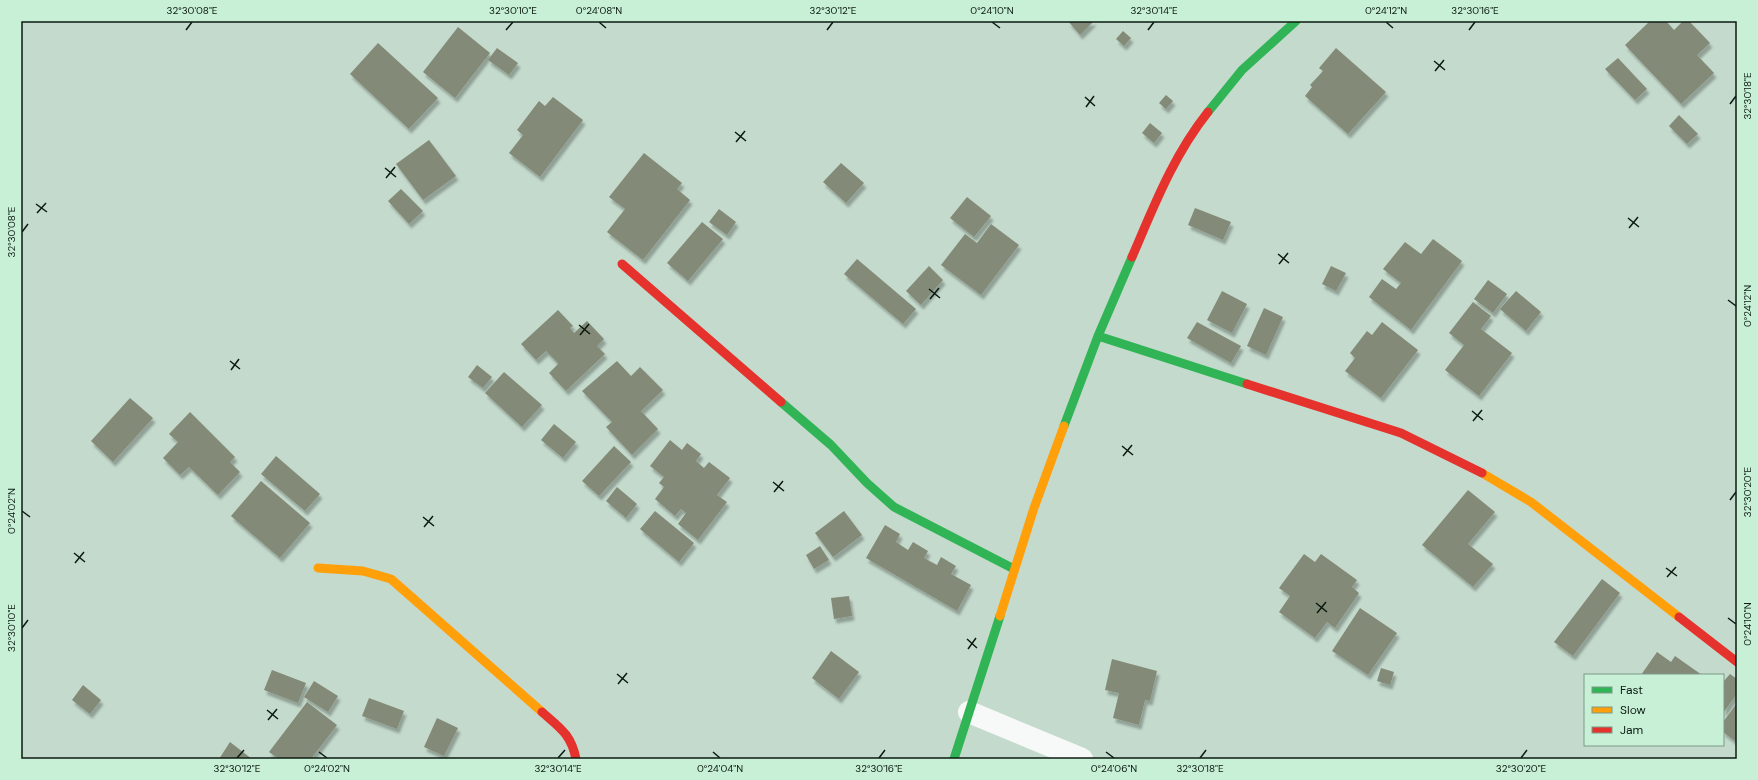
<svg xmlns="http://www.w3.org/2000/svg" width="1758" height="780" font-family="'DM Sans',sans-serif">
<defs>
<filter id="shadow"><feDropShadow dx="2.5" dy="4.5" stdDeviation="1" flood-color="#0004"/></filter>
</defs>
<rect width="100%" height="100%" fill="#c4dacc"/>
<path fill="#838a77" filter="url(#shadow)" d="M 1068,21 L 1094,21 L 1080,35 Z
M 1650,21 L 1666,21 L 1674,30 L 1683,21 L 1689,21 L 1710,43 L 1697,55 L 1714,73 L 1681,104 L 1625,45 Z
M 458,27 L 490,53 L 455,98 L 423,72 Z
M 1123,31 L 1131,38 L 1124,46 L 1116,39 Z
M 378,43 L 438,98 L 409,129 L 350,74 Z
M 497,48 L 518,63 L 509,75 L 488,60 Z
M 1336,48 L 1386,92 L 1348,134 L 1305,96 L 1312,87 L 1310,85 L 1323,71 L 1319,68 Z
M 1618,58 L 1647,89 L 1635,100 L 1605,69 Z
M 1166,95 L 1173,101 L 1166,109 L 1159,103 Z
M 553,97 L 583,120 L 540,177 L 509,153 L 523,135 L 517,130 L 539,101 L 545,106 Z
M 1679,115 L 1698,134 L 1687,144 L 1669,126 Z
M 1150,123 L 1162,133 L 1154,143 L 1142,133 Z
M 429,140 L 456,176 L 423,200 L 396,164 Z
M 644,153 L 682,183 L 677,189 L 690,200 L 643,260 L 607,232 L 625,209 L 609,197 Z
M 841,163 L 864,183 L 846,203 L 823,182 Z
M 401,189 L 423,211 L 409,224 L 388,201 Z
M 967,197 L 991,216 L 974,237 L 950,218 Z
M 1195,208 L 1231,222 L 1223,240 L 1188,225 Z
M 719,209 L 736,222 L 727,235 L 709,222 Z
M 702,222 L 723,239 L 688,281 L 667,263 Z
M 991,224 L 1019,245 L 981,295 L 941,265 L 965,234 L 977,243 Z
M 1433,239 L 1462,261 L 1411,330 L 1369,297 L 1382,279 L 1396,289 L 1401,283 L 1383,269 L 1405,242 L 1421,254 Z
M 857,259 L 916,309 L 903,324 L 844,274 Z
M 929,266 L 943,280 L 921,305 L 906,291 Z
M 1331,266 L 1346,273 L 1336,291 L 1322,284 Z
M 1488,280 L 1507,294 L 1493,313 L 1474,299 Z
M 1222,291 L 1247,304 L 1232,333 L 1207,320 Z
M 1516,291 L 1541,312 L 1526,331 L 1500,309 Z
M 1473,302 L 1491,316 L 1481,329 L 1512,353 L 1479,396 L 1445,370 L 1464,345 L 1449,333 Z
M 1264,308 L 1283,317 L 1266,355 L 1247,346 Z
M 558,310 L 573,326 L 570,328 L 574,333 L 587,321 L 604,339 L 597,346 L 605,354 L 566,391 L 549,373 L 558,364 L 557,362 L 546,351 L 536,360 L 521,344 Z
M 1197,322 L 1241,346 L 1231,363 L 1187,338 Z
M 1382,322 L 1418,350 L 1381,398 L 1345,371 L 1355,358 L 1350,353 L 1367,331 L 1372,335 Z
M 617,361 L 631,376 L 640,367 L 663,390 L 641,411 L 658,429 L 632,455 L 606,427 L 612,422 L 582,391 Z
M 477,365 L 492,377 L 483,388 L 468,377 Z
M 504,372 L 542,405 L 522,427 L 485,393 Z
M 130,398 L 153,418 L 113,462 L 91,441 Z
M 190,412 L 235,457 L 230,462 L 240,472 L 218,495 L 189,467 L 180,475 L 163,458 L 178,442 L 169,434 Z
M 554,424 L 576,442 L 563,458 L 541,440 Z
M 670,440 L 682,450 L 687,443 L 701,454 L 696,461 L 704,468 L 709,462 L 730,478 L 717,495 L 727,502 L 698,540 L 678,524 L 686,513 L 681,509 L 675,516 L 655,499 L 664,487 L 659,483 L 664,477 L 650,466 Z
M 614,446 L 631,462 L 599,496 L 582,481 Z
M 276,456 L 320,494 L 305,511 L 261,474 Z
M 261,481 L 310,523 L 280,558 L 231,516 Z
M 617,487 L 637,504 L 626,518 L 606,501 Z
M 1468,490 L 1495,512 L 1468,544 L 1493,564 L 1473,587 L 1422,545 Z
M 655,511 L 694,543 L 679,562 L 640,529 Z
M 844,511 L 862,535 L 833,557 L 815,533 Z
M 885,525 L 900,534 L 896,542 L 908,550 L 913,542 L 928,551 L 924,558 L 937,565 L 941,557 L 956,566 L 951,574 L 971,585 L 957,611 L 866,558 Z
M 820,546 L 829,560 L 814,569 L 806,555 Z
M 1304,554 L 1315,562 L 1321,554 L 1357,580 L 1352,587 L 1359,593 L 1335,628 L 1327,622 L 1315,638 L 1279,612 L 1290,596 L 1279,588 Z
M 1602,579 L 1620,593 L 1573,656 L 1554,642 Z
M 849,596 L 852,616 L 834,619 L 831,598 Z
M 1360,608 L 1397,633 L 1368,675 L 1332,651 Z
M 831,651 L 859,672 L 839,699 L 812,678 Z
M 1657,652 L 1671,662 L 1675,656 L 1702,675 L 1641,675 Z
M 1112,659 L 1157,671 L 1150,701 L 1145,700 L 1139,725 L 1113,718 L 1119,693 L 1105,690 Z
M 1381,668 L 1394,672 L 1390,685 L 1377,681 Z
M 272,670 L 306,683 L 298,703 L 264,690 Z
M 1730,674 L 1737,679 L 1737,694 L 1723,713 L 1723,682 Z
M 314,681 L 338,696 L 328,712 L 304,697 Z
M 83,685 L 101,700 L 90,714 L 72,700 Z
M 369,698 L 404,711 L 397,729 L 362,716 Z
M 307,702 L 337,725 L 311,759 L 279,759 L 269,752 Z
M 1737,703 L 1737,739 L 1735,741 L 1723,732 L 1723,722 Z
M 437,718 L 458,728 L 444,756 L 424,747 Z
M 230,742 L 252,759 L 219,759 Z"/>
<g fill="none" stroke-linecap="round" stroke-linejoin="round">
<path stroke="#f6f9f7" stroke-width="22" d="M 969,712 L 1082,759"/>
<path stroke="#30b455" stroke-width="9" d="M 1208,112 L 1242,70 L 1296,21
M 1098,336 L 1247,384
M 781,402 L 831,445 L 867,483 L 894,507 L 1014,569
M 1064,426 L 1098,336 L 1132,257
M 954,759 L 1000,616"/>
<path stroke="#ff9f0a" stroke-width="9" d="M 1482,473 L 1531,502 L 1679,617
M 318,568 L 363,571 L 391,579 L 542,712
M 1000,616 L 1034,508 L 1064,426"/>
<path stroke="#e5322d" stroke-width="9" d="M 1132,257 C 1154,206 1173,156 1208,112
M 622,264 L 781,402
M 1247,384 L 1401,433 L 1482,473
M 1679,617 L 1737,662
M 542,712 C 560,728 571,734 576,759"/>
</g>
<path fill="none" stroke="#0c1a12" stroke-width="1.5" d="M 599,22 L 606,28M 992,22 L 1000,28M 1386,22 L 1393,28M 186,30 L 192,22M 506,30 L 513,22M 827,30 L 833,22M 1148,30 L 1154,22M 1469,30 L 1475,22M 1434,61 L 1445,70M 1435,71 L 1444,60M 1085,97 L 1095,106M 1730,104 L 1736,96M 1086,107 L 1094,96M 735,132 L 746,141M 736,142 L 745,131M 385,168 L 396,177M 386,178 L 395,167M 36,204 L 47,212M 37,213 L 46,203M 1628,218 L 1639,227M 1629,228 L 1638,217M 22,232 L 28,224M 1278,254 L 1289,263M 1279,264 L 1288,253M 929,289 L 940,298M 930,299 L 939,288M 1728,300 L 1736,306M 579,325 L 590,334M 580,335 L 589,324M 230,361 L 240,369M 231,370 L 239,359M 1472,411 L 1483,420M 1473,421 L 1482,410M 1122,446 L 1133,455M 1123,456 L 1132,445M 773,482 L 784,491M 774,492 L 783,481M 1730,500 L 1736,492M 22,511 L 30,517M 423,517 L 434,526M 424,527 L 433,516M 74,553 L 85,562M 75,563 L 84,552M 1666,568 L 1677,576M 1667,577 L 1676,567M 1316,603 L 1327,612M 1317,613 L 1326,602M 1728,618 L 1736,624M 22,628 L 28,620M 967,639 L 977,648M 968,649 L 976,638M 617,674 L 628,683M 618,684 L 627,673M 267,710 L 278,719M 268,720 L 277,709M 319,752 L 327,758M 713,752 L 720,758M 1106,752 L 1114,758M 237,758 L 244,750M 558,758 L 565,750M 879,758 L 885,750M 1200,758 L 1206,750M 1521,758 L 1527,750"/>
<rect width="1758" height="780" fill="none" stroke="#c8f0d6" stroke-width="44"/>
<rect x="1584" y="674" width="140" height="72" fill="#c8f0d6" stroke="#7d9a88"/>
<rect x="1592" y="687" width="20" height="6" fill="#30b455" stroke="#7d9a88"/>
<text x="1620" y="694" font-size="12" fill="#0c1a12">Fast</text>
<rect x="1592" y="707" width="20" height="6" fill="#ff9f0a" stroke="#7d9a88"/>
<text x="1620" y="714" font-size="12" fill="#0c1a12">Slow</text>
<rect x="1592" y="727" width="20" height="6" fill="#e5322d" stroke="#7d9a88"/>
<text x="1620" y="734" font-size="12" fill="#0c1a12">Jam</text>
<rect x="22" y="22" width="1714" height="736" fill="none" stroke="#0c1a12" stroke-width="1.5"/>
<g font-size="10" text-anchor="middle" fill="#0c1a12">
<text x="192" y="14">32°30'08"E</text>
<text x="513" y="14">32°30'10"E</text>
<text x="599" y="14">0°24'08"N</text>
<text x="833" y="14">32°30'12"E</text>
<text x="992" y="14">0°24'10"N</text>
<text x="1154" y="14">32°30'14"E</text>
<text x="1386" y="14">0°24'12"N</text>
<text x="1475" y="14">32°30'16"E</text>
<text transform="translate(1747 96) rotate(-90)" y="4">32°30'18"E</text>
<text transform="translate(11 232) rotate(-90)" y="4">32°30'08"E</text>
<text transform="translate(1747 306) rotate(-90)" y="4">0°24'12"N</text>
<text transform="translate(1747 492) rotate(-90)" y="4">32°30'20"E</text>
<text transform="translate(11 511) rotate(-90)" y="4">0°24'02"N</text>
<text transform="translate(1747 624) rotate(-90)" y="4">0°24'10"N</text>
<text transform="translate(11 628) rotate(-90)" y="4">32°30'10"E</text>
<text x="237" y="772">32°30'12"E</text>
<text x="327" y="772">0°24'02"N</text>
<text x="558" y="772">32°30'14"E</text>
<text x="720" y="772">0°24'04"N</text>
<text x="879" y="772">32°30'16"E</text>
<text x="1114" y="772">0°24'06"N</text>
<text x="1200" y="772">32°30'18"E</text>
<text x="1521" y="772">32°30'20"E</text>
</g>
</svg>
